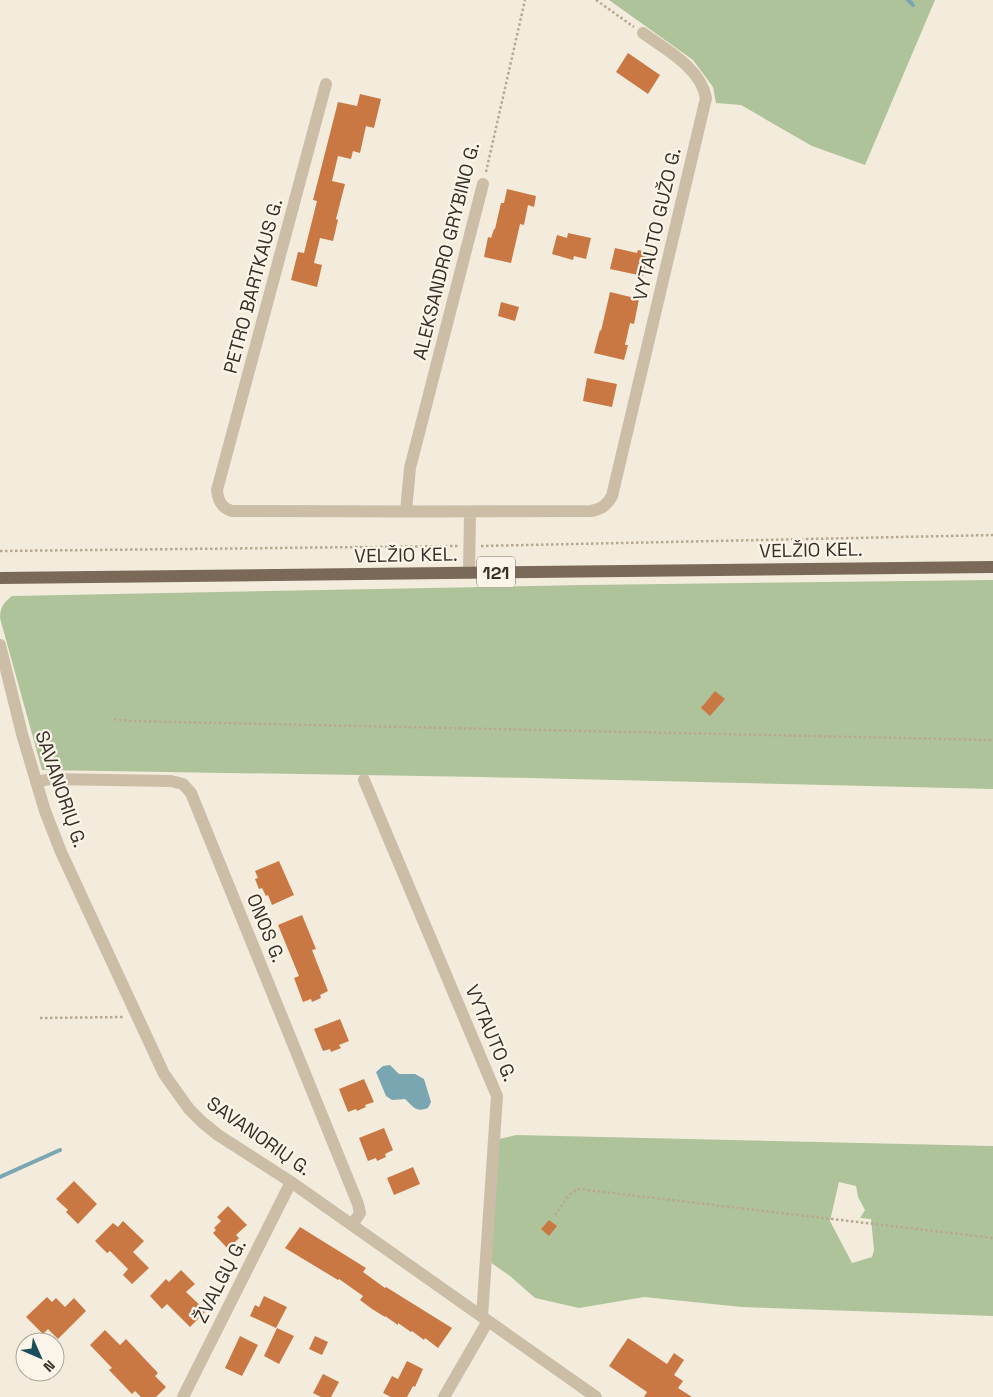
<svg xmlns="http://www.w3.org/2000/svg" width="993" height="1397" font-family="'Space Grotesk',sans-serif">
<rect width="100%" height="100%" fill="#f3ecdc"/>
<path fill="#afc39b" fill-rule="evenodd" d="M 609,0 L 935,0 L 865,165 L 812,146 L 741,105 L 716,103 L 713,87 L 693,60 Z
M 993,580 L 993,789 L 482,777 L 42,770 L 0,618 C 0,607 4,602 12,596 L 583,585 Z
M 516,1135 L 993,1146 L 993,1316 L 742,1307 L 644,1297 L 579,1308 L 535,1298 L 510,1276 L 490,1262 L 499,1139 ZM 839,1182 L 856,1186 L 858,1197 L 865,1210 L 860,1218 L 871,1219 L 874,1250 L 872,1257 L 852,1263 L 830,1221 Z"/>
<path fill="#7aa6b1" d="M 390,1065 L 399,1074 L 415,1074 L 424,1079 L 431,1102 L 428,1108 C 415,1113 413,1106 405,1099 L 392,1100 L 386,1096 L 376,1072 L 383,1066 Z"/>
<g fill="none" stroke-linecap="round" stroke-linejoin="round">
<path stroke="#7aa6b1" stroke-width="4" d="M 908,0 L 913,5
M 0,1177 L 60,1150"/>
</g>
<path fill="#ca7843" d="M 628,53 L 660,75 L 648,94 L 616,72 Z
M 360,94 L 381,99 L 374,128 L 366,126 L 360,153 L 353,151 L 351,159 L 338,156 L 332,181 L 345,184 L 336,219 L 338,220 L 333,241 L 320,238 L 314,263 L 322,265 L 317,287 L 291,280 L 298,252 L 304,253 L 317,201 L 313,200 L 338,102 L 357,106 Z
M 507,189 L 536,196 L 534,207 L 528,205 L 524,225 L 520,224 L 511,263 L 484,257 L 488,237 L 491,238 L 494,229 L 495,229 L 501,203 L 504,203 Z
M 568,233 L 591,238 L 586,259 L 574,256 L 573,260 L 552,254 L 557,235 L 567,238 Z
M 615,248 L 637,253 L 638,250 L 648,252 L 643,276 L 610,269 Z
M 610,292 L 639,299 L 634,324 L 630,323 L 625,345 L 628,345 L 624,360 L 594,353 L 600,330 L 601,331 Z
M 501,302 L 519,307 L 515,321 L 498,316 Z
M 587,378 L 617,384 L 612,407 L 583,401 Z
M 715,691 L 725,699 L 710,716 L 701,708 Z
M 279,861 L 294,895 L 272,905 L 268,895 L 266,896 L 262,888 L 259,889 L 255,879 L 258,878 L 255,871 Z
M 302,915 L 316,949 L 312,950 L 328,991 L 320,995 L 321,998 L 312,1002 L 311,999 L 303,1002 L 294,978 L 299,976 L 278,925 Z
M 340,1019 L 349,1041 L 339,1045 L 341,1048 L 331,1052 L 330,1049 L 323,1051 L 314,1029 Z
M 364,1079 L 374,1102 L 365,1105 L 366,1107 L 357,1111 L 356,1109 L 348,1112 L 339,1089 Z
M 384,1128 L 393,1150 L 385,1154 L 386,1157 L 377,1161 L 376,1158 L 368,1161 L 359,1138 Z
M 413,1167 L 420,1184 L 394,1195 L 387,1178 Z
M 74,1181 L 97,1204 L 78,1224 L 66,1212 L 68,1210 L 56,1199 Z
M 228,1206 L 247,1225 L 236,1235 L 239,1238 L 228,1249 L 213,1233 L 216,1230 L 214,1228 L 221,1221 L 217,1217 Z
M 549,1220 L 557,1226 L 549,1236 L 541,1229 Z
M 123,1221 L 144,1241 L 133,1252 L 149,1268 L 132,1284 L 123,1275 L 128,1269 L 110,1251 L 107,1253 L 95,1241 L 113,1223 L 118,1227 Z
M 300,1227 L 366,1268 L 363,1272 L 385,1288 L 386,1287 L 452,1328 L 438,1348 L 425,1338 L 424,1340 L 412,1331 L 411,1332 L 398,1323 L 398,1325 L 385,1316 L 385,1317 L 372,1309 L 360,1300 L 363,1296 L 339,1279 L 338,1280 L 285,1248 Z
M 181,1270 L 195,1284 L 186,1292 L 206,1311 L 190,1327 L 167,1304 L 162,1309 L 150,1296 L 166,1279 L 169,1282 Z
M 264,1296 L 287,1307 L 276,1328 L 250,1316 L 255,1305 L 259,1307 Z
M 47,1297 L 52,1302 L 56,1298 L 65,1307 L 74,1298 L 86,1311 L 58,1339 L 48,1329 L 43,1334 L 26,1317 Z
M 277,1328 L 294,1336 L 279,1364 L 264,1356 Z
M 105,1330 L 120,1345 L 126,1339 L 158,1373 L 155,1376 L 166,1387 L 156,1397 L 141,1397 L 135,1391 L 132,1394 L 109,1370 L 112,1368 L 90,1345 Z
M 240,1336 L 258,1345 L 242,1376 L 225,1368 Z
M 315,1336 L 328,1342 L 322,1355 L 309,1349 Z
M 628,1338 L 667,1364 L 674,1353 L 684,1360 L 674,1375 L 683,1381 L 678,1388 L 692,1397 L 644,1397 L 647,1392 L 609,1366 Z
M 407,1361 L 423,1369 L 415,1387 L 413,1386 L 407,1397 L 391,1397 L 383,1393 L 392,1376 L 398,1379 Z
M 323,1374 L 339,1382 L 331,1397 L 321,1397 L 313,1393 Z"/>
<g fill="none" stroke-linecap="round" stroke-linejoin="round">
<path stroke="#b7a891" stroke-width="2.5" stroke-dasharray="2.5 2.5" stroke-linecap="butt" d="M 596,0 L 634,27
M 486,172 L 525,0
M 481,546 L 993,535
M 0,551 L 458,546
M 114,719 L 130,721 L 993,740
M 40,1018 L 124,1017
M 555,1215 L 569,1195 L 578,1189 L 993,1238"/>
<path stroke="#ccbda7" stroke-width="12" d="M 326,84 L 217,490 C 218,500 221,508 232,511 C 352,511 471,512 591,511 C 602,509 607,505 612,496 L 706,98 C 701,68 666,50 643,33
M 406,511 L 410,468 L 483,184
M 469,573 L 470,512
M 0,645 L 22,734 L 45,811 L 61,852 L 164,1074 L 189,1109 L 202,1122 L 218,1135 L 291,1182 L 596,1397
M 364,780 L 497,1096 L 482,1317
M 36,782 L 50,779 L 171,781 L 183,784 L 191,793 L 358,1204 L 360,1213 L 352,1225
M 183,1397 L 291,1182
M 444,1397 L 488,1321"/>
<path stroke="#7a6958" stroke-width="12" d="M 0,578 L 993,567"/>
</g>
<g text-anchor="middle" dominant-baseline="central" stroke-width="4.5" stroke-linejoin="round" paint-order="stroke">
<rect fill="#faf5e8" stroke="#726a62" stroke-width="1" x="477" y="556.5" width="38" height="31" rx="4"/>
<g font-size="18" font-weight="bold" fill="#382f28">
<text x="496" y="572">121</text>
</g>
<g font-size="19" fill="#382f28" stroke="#faf5e8">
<text transform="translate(657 224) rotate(-77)">VYTAUTO GUŽO G.</text>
<text transform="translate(446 251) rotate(-76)">ALEKSANDRO GRYBINO G.</text>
<text transform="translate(253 286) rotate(-75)">PETRO BARTKAUS G.</text>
<text transform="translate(811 550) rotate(-1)">VELŽIO KEL.</text>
<text transform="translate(406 555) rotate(-1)">VELŽIO KEL.</text>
<text transform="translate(61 789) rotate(71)">SAVANORIŲ G.</text>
<text transform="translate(266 928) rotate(68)">ONOS G.</text>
<text transform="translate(491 1033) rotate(67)">VYTAUTO G.</text>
<text transform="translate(259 1136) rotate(35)">SAVANORIŲ G.</text>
<text transform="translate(220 1281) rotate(-63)">ŽVALGŲ G.</text>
</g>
</g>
<g transform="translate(40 1357) rotate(135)"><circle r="24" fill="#faf5e8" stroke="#aca69b"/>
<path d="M0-4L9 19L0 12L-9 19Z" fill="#1c4d5b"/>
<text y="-8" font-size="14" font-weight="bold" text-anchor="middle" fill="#382f28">N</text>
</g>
</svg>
